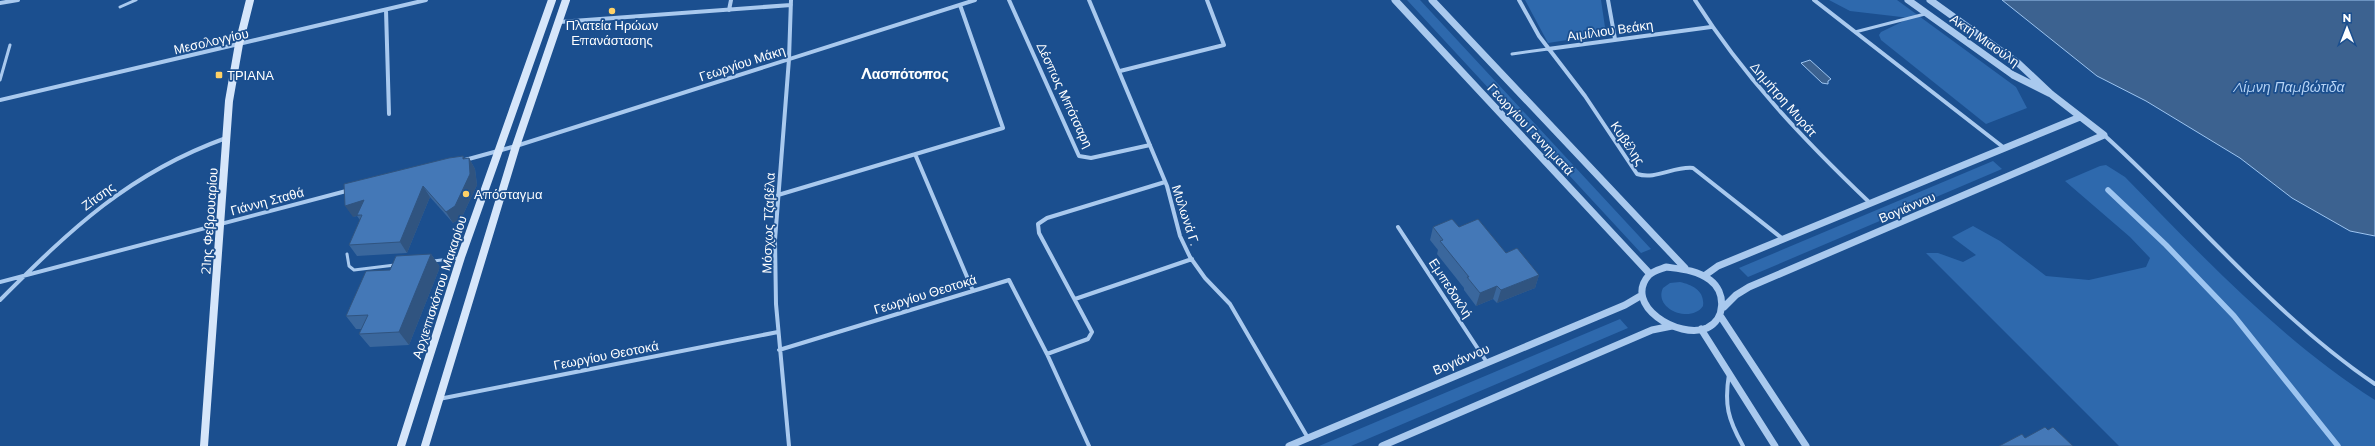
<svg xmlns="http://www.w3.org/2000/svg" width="2375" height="446" font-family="Montserrat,sans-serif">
<rect width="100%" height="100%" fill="#1b4f8f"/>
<path fill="#2e69ad" d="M 1407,0 L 1420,0 L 1651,249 L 1641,253 Z
M 1525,0 L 1601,0 L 1606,34 L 1548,43 Z
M 1829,0 L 1897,0 L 2016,87 L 2027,108 L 1986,124 L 1881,40 L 1879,35 L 1881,32 L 1910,18 L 1850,11 Z
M 1993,161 L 2002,169 L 1748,277 L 1739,268 Z
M 2106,165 L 2125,177 C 2203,257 2280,339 2375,400 L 2375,446 L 2119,446 L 1926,253 L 1938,253 L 1963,262 L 1976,255 L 1952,237 L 1973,226 L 2000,241 L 2046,276 L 2089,280 L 2146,267 L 2150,258 L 2130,237 L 2065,181 L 2100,166 Z
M 1680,282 C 1693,285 1705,291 1703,306 C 1691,324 1653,309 1663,288 L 1670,283 Z
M 1620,319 L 1628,328 L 1351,446 L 1319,446 Z"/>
<path fill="#3c6290" stroke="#9cc4f0" d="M 2002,0 L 2375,0 L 2375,236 L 2350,231 L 2292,198 L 2240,158 L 2146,101 L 2097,76 Z
M 1810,60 L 1831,79 L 1828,81 L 1828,84 L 1822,83 L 1801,63 Z"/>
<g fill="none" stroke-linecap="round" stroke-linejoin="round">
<path stroke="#9cc4f0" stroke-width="5.5" d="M 2108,190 L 2166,245 L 2234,316 L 2338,446"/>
<path stroke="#a9c9ee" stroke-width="3" d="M 120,7 L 136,0
M 1855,32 L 1925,14
M 1512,54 L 1548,49
M 0,80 L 10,45
M 347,254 L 349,266 L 354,270 L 395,265
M 433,261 L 459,258"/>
<path stroke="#a9c9ee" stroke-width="4" d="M 1009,0 L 1079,156 L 1091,158 L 1150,145
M 1089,0 L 1167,186 L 1180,236 L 1190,257 L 1205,278 L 1230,304 L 1308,438
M 1519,0 L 1539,36 L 1585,96 L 1637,174 C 1656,180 1674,166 1693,168 L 1783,239
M 1608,0 L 1615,39
M 1695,0 C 1743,76 1804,140 1869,202
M 1814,0 L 2003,147
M 0,3 L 18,0
M 386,10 L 389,114
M 729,10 L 731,0
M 559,22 L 791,5
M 1548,49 L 1711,27
M 1120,71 L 1224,45 L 1207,0
M 0,100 L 426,0
M 2104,135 C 2195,217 2273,315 2375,384
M 915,154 L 973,291
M 465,160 L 516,146 L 975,0
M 778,195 L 1003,128 L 960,5
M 1398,227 L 1486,361
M 0,282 L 350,190
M 1075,299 L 1192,259
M 0,300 C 71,229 129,173 226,138
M 779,350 L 1009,280 L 1047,354 L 1089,446
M 1047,354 L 1088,339 L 1092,332 L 1039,233 L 1038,224 L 1047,218 L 1165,182
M 1729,374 C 1724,405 1728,419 1743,446
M 439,399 L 778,332
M 789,446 L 776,304 L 775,240 L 789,59 L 791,0"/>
<path stroke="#a9c9ee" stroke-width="7" d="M 1395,0 L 1650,274
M 1432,0 L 1685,268
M 1908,0 L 2013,75 L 2049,93
M 1666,267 C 1681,269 1697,270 1710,280 C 1726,292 1726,319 1707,328 C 1679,340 1622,305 1649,275 C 1653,271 1661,269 1666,267 Z
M 1704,276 L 1718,266 L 2080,117
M 1724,307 L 1736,295 L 1749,287 L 2104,135 L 2051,94 L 2018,63 L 1930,0
M 1721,317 L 1806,446
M 1701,329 L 1775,446
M 1289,446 L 1625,305 L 1642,295
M 1382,446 L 1652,330 L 1672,326"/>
<path stroke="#d6e6fa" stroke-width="8" d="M 204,446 L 229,101 L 239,44 L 250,0
M 401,446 L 461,257 L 552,0
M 425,446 L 516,146 L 566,0"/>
</g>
<path fill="#3a679d" d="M 463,156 L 465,159 L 469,158 L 475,169 L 477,185 L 462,217 L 453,223 L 430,197 L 407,253 L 357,256 L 349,245 L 360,220 L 357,216 L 353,217 Z
M 1433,227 L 1459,227 L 1506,253 L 1539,275 L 1535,288 L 1497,303 L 1493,299 L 1476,306 L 1464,290 L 1464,288 L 1437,254 L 1438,250 L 1430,240 Z
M 431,254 L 440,267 L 409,345 L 370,347 L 359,334 L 362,329 L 356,329 L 346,316 L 390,270 Z"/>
<path fill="#305480" d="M 463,156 L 469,166 L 469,158 L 475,169 L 477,185 L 462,217 L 453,223 L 446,212 L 463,159 Z
M 423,186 L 430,197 L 407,253 L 400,242 Z
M 364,200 L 372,212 L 353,217 L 345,206 Z
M 431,254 L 440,267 L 409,345 L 399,332 Z
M 1539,275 L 1535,288 L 1497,303 L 1501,290 Z
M 1497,286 L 1493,299 L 1476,306 L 1480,293 Z"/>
<path fill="#4478b7" stroke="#305480" d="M 463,156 L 463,159 L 469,158 L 470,174 L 455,206 L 446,212 L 423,186 L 400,242 L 349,245 L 362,215 L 357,215 L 364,200 L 345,206 L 344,184 L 449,158 Z
M 1452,219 L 1459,227 L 1478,219 L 1506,253 L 1517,248 L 1539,275 L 1501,290 L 1497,286 L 1480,293 L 1467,277 L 1469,277 L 1440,241 L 1443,240 L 1433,227 Z
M 431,254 L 399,332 L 359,334 L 368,315 L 346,316 L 366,271 L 390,270 L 396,256 Z
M 2045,427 L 2048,430 L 2053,427 L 2073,446 L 1999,446 L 2022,434 L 2025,438 Z"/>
<g fill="#ffd166" stroke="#1b4f8f" stroke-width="1.5">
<circle cx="612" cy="11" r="4"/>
<rect x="215" y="71" width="8" height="8" rx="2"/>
<circle cx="466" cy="194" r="4"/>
</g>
<g text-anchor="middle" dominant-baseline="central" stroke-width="3.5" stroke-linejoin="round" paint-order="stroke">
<g font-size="13" fill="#fff" stroke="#1b4f8f" text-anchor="start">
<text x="612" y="25" text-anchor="middle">Πλατεία Ηρώων<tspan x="612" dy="15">Επανάστασης</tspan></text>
<text x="227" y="75">ΤΡΙΑΝΑ</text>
<text x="474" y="194">Απόσταγμα</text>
</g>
<g font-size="13" fill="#fff" stroke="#1b4f8f">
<text transform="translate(1610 30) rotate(-8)">Αιμίλιου Βεάκη</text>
<text transform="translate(1985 40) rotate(35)">Ακτή Μιαούλη</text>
<text transform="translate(211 41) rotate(-13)">Μεσολογγίου</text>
<text transform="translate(742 63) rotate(-18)">Γεωργίου Μάκη</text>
<text transform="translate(1065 95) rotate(65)">Δέσπως Μπότσαρη</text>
<text transform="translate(1784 99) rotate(49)">Δημήτρη Μυράτ</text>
<text transform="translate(1531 129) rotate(47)">Γεωργίου Γεννηματά</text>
<text transform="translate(1628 143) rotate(56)">Κυβέλης</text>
<text transform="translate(98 196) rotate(-36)">Ζίτσης</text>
<text transform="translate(267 201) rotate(-15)">Γιάννη Σταθά</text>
<text transform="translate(1907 207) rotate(-23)">Βογιάννου</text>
<text transform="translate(1186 215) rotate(72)">Μυλωνά Γ.</text>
<text transform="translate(209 221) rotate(-86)">21ης Φεβρουαρίου</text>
<text transform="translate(768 223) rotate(-88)">Μόσχως Τζαβέλα</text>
<text transform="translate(439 287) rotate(-72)">Αρχιεπισκόπου Μακαρίου</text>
<text transform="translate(1451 288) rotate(57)">Εμπεδοκλή</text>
<text transform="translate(925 294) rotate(-17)">Γεωργίου Θεοτοκά</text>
<text transform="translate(606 355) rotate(-11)">Γεωργίου Θεοτοκά</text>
<text transform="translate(1461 359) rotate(-23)">Βογιάννου</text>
</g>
<g font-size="14" font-weight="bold" fill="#fff" stroke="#1b4f8f">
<text x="905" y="74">Λασπότοπος</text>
</g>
<g font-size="14" font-style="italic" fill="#b5d3f5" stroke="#1b4f8f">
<text x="2289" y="87">Λίμνη Παμβώτιδα</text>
</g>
</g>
<g transform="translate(2347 28)" stroke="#1b4f8f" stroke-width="3" paint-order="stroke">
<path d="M0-3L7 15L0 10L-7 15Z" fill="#ffffff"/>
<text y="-6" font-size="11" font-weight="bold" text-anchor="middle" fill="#ffffff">N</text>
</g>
</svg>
